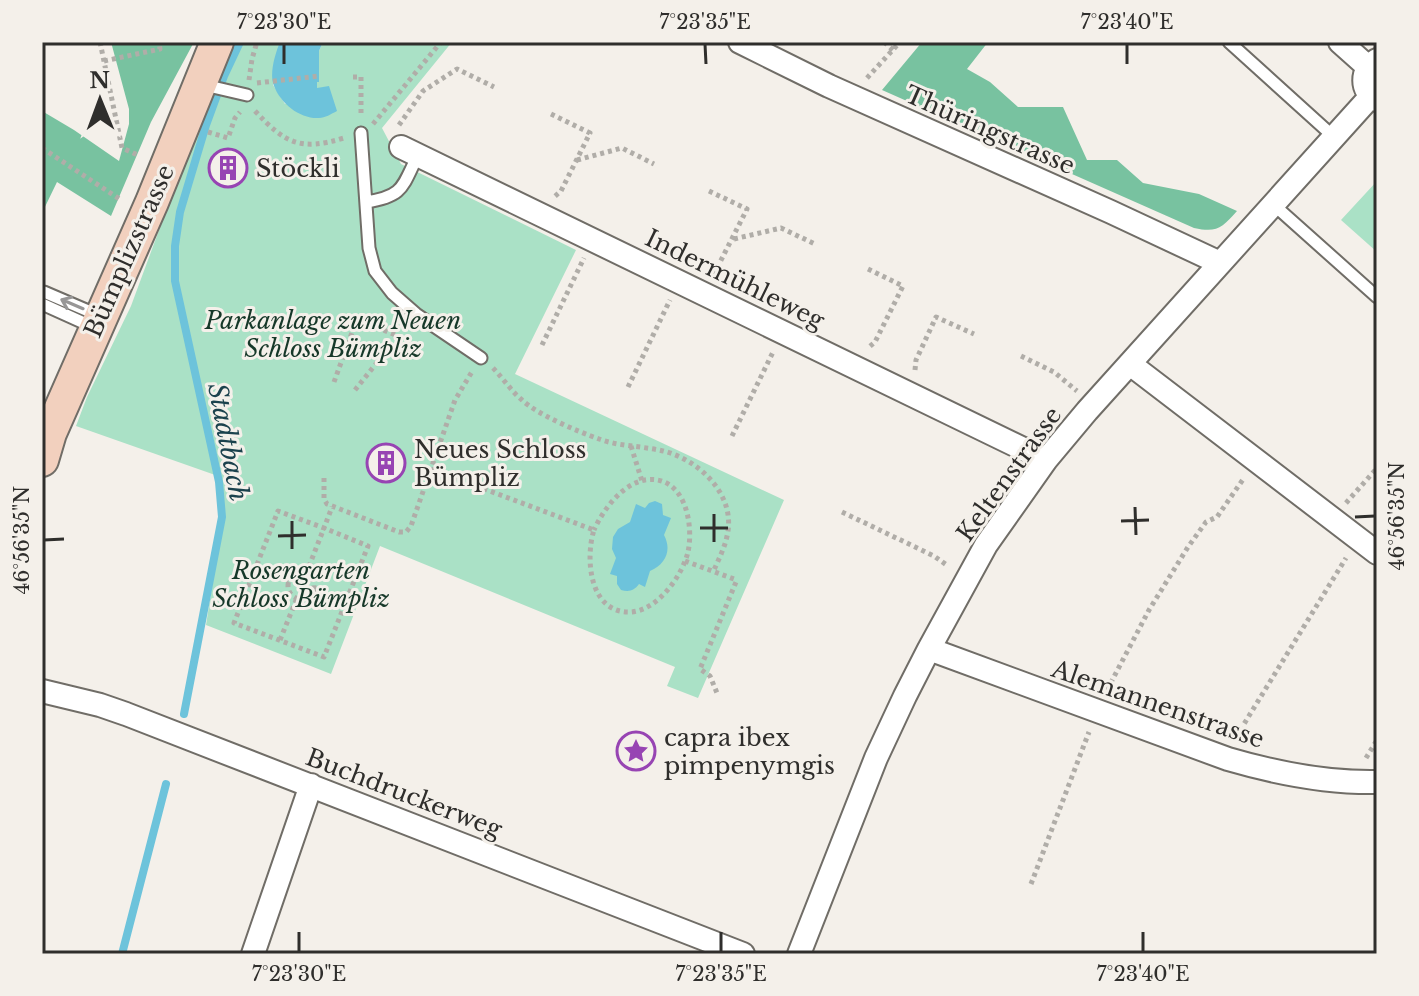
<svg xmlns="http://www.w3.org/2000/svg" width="1419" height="996" font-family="'Libre Baskerville',serif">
<rect width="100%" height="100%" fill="#f4f0ea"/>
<path fill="#aae1c6" d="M 232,42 L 280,42 L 274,66 L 273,85 L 285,104 L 324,89 L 317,89 L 317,82 L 319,81 L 319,51 L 323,42 L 452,42 L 382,128 L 401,164 L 576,250 L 515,374 L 784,500 L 698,698 L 667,686 L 675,667 L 380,546 L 331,674 L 206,625 L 223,517 L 218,476 L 76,426 L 87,397 L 131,306 L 217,73 Z
M 1377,181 L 1377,252 L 1341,220 Z"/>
<path fill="#78c2a0" d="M 111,42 L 194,42 L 151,122 L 111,216 L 57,182 L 42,213 L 42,111 L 74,130 L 119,161 L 129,124 L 129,109 Z
M 922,42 L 988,42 L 967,69 L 990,82 L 1018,107 L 1063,107 L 1087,160 L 1117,160 L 1143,183 L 1199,194 L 1237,211 C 1222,228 1217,233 1194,228 L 882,90 Z"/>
<path fill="#6dc3db" d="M 280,42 L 323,42 L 319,51 L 319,82 L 317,82 L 317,88 L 329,86 L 337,111 C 331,114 325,118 319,118 C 300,119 281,104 274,86 C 269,74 275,54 280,42 Z
M 655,501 L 662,504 L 663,515 L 671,518 L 664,535 C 672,550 666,564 650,571 L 645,587 L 639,584 C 634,591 629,592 621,590 L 617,584 L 617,576 L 610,574 L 616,558 L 612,549 L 613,537 L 618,529 L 630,522 L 636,504 L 645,508 L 649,503 Z"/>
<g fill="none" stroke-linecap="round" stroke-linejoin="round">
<path stroke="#6dc3db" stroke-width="8" d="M 184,714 L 222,517 L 219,482 L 175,281 L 175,246 L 180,212 L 206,125 L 224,76 L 240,42
M 122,954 L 166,784"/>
<g stroke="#706d67" stroke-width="15">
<path id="lane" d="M 1229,42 L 1334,137
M 204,85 L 247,95
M 361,133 L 369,248 L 375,271 L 392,293 L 416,314 L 481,358
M 366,202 C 404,196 402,187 418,155
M 1274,205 L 1377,297
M 44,292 L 100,316
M 42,304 L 93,327"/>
</g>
<g stroke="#706d67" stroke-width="26">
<path id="street" d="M 740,42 L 829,86 L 1111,212 L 1220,263
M 1340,42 L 1368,67
M 1377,60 C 1360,71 1360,90 1377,100
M 401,147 L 1046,460
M 1130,364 L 1377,553
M 929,649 L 1228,759 C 1276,773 1327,783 1377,782
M 42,691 L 100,705 L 126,714 L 743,954
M 253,954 L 311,785
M 799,954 L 876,758 L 905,696 L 929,649 L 986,545 L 1046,460 L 1087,411 L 1371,96"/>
</g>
<g stroke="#706d67" stroke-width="36">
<path id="secondary" d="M 42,460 L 50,433 L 152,202 L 217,42"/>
</g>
<path stroke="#b0ada8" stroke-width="5" stroke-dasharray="4 4" stroke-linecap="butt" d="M 100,42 L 122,148 L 140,156
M 884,42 L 893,50
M 104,61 L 160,49 L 159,42
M 353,77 L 361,77 L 361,116
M 867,78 L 900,42
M 249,80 L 252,59 L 257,42
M 257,83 L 319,76
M 255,111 C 286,144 300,151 344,138
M 551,114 L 590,133 L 561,191 L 553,198
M 373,124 L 441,42
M 399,125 L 423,91 L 457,69 L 494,87
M 208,132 L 228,138 L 235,118 L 240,112
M 42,148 L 121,200
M 577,160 L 622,148 L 654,164
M 709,191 L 747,209 L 714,274
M 734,239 L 781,228 L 815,244
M 868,269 L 903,286 L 875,342 L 868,348
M 542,345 L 584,258
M 1021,356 L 1054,372 L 1077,391
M 493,368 C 503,378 511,391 522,400 C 538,415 577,431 599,439 C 618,446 639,446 659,450 C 695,457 734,491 728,531 C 726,545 719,559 713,572
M 915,370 L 916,360 L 936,317 L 974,334
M 334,382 L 357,319 L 398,336
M 628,387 L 670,300
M 355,390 L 400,334
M 732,436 L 774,350
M 631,446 L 642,481
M 431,469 L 594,530 C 585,558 589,614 631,612 C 658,610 682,576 688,552 C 694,524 685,474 645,480 C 622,484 603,510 594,530
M 324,478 L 324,499 L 327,504 L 399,532 L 406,532 L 411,526 L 455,400 L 473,370
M 1346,503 L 1377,468
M 842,512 L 934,556 L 948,566
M 685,561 L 734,579 L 736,582 L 700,669 L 710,676 L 717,693
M 256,568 L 289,580
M288 586a13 13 0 1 1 26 0a13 13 0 1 1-26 0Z
M 306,574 L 324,528 L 278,511 L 234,623 L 324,657 L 368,546 L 324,528 L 332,507
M 314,590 L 345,603
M 280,640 L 297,598
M 1107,690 L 1149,610 L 1188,547 L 1206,522 L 1217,517 L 1244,478
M 1236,737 L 1346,558
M 1366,758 L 1377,740
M 1031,884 L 1089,732"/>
<use href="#lane" stroke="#fff" stroke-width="11"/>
<use href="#street" stroke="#fff" stroke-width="22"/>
<use href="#secondary" stroke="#f2d0be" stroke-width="32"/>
</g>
<defs><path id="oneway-shaft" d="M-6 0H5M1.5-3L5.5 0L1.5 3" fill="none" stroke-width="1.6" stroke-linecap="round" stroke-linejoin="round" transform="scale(2)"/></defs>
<use stroke="#979696" href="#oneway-shaft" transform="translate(72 304) rotate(-157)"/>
<path fill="none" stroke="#2f2e2c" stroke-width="3" d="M 284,44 L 284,64M 705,44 L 706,64M 1127,44 L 1127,64M 1135,507 L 1136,535M 714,514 L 714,542M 1355,517 L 1375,516M 292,521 L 292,549M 1121,521 L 1149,520M 700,528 L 728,528M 278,536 L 306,535M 44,540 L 64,539M 299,932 L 299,952M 721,932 L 721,952M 1143,932 L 1143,952"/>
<defs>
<g id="building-ring" transform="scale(2)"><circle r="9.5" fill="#f4f0ea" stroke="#9744b3" stroke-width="1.5"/><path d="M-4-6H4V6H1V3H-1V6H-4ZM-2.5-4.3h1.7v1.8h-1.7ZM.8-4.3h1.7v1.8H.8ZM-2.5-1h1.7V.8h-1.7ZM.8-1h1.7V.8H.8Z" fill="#9744b3"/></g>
<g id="sight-ring" transform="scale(2)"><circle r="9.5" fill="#f4f0ea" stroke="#9744b3" stroke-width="1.5"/><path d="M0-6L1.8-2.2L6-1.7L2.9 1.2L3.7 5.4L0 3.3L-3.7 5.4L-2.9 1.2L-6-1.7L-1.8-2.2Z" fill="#9744b3"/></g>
</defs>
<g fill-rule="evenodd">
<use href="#building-ring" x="228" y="168"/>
<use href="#building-ring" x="386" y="463"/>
<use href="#sight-ring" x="636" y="751"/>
</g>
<g text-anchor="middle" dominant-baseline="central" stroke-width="6" stroke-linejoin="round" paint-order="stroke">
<g font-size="24" fill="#2f2e2c" stroke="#f4f0ea">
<text transform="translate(990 130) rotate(24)">Thüringstrasse</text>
<text transform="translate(129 251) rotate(-66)">Bümplizstrasse</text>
<text transform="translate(735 279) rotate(26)">Indermühleweg</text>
<text transform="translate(1009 474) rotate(-54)">Keltenstrasse</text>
<text transform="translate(1158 704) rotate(19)">Alemannenstrasse</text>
<text transform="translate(404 793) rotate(21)">Buchdruckerweg</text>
</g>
<g font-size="24" fill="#2f2e2c" stroke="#f4f0ea" text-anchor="start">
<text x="256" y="168">Stöckli</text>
<text x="414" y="449">Neues Schloss<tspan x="414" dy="28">Bümpliz</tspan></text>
<text x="664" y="737">capra ibex<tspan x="664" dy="28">pimpenymgis</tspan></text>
</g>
<g font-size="24" font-style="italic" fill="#163829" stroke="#f4f0ea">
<text x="333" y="320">Parkanlage zum Neuen<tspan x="333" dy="28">Schloss Bümpliz</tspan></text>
<text x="301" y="570">Rosengarten<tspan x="301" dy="28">Schloss Bümpliz</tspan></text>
</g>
<g font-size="26" font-style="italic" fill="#1b424d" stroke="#f4f0ea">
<text transform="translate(228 442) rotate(79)">Stadtbach</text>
</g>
</g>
<rect width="1419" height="996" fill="none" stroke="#f4f0ea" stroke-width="88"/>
<g transform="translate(100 100) rotate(359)" stroke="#f4f0ea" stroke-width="6" paint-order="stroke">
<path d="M0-6L14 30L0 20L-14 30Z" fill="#2f2e2c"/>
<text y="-12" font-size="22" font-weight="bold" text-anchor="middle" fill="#2f2e2c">N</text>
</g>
<rect x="44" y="44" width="1331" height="908" fill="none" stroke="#2f2e2c" stroke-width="3"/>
<g font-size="20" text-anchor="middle" fill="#2f2e2c">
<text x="284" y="29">7°23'30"E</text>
<text x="705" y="29">7°23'35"E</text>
<text x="1127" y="29">7°23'40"E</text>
<text transform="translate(1397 516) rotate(-90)" y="7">46°56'35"N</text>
<text transform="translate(22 540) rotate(-90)" y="7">46°56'35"N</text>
<text x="299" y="981">7°23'30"E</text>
<text x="721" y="981">7°23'35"E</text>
<text x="1143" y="981">7°23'40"E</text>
</g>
</svg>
